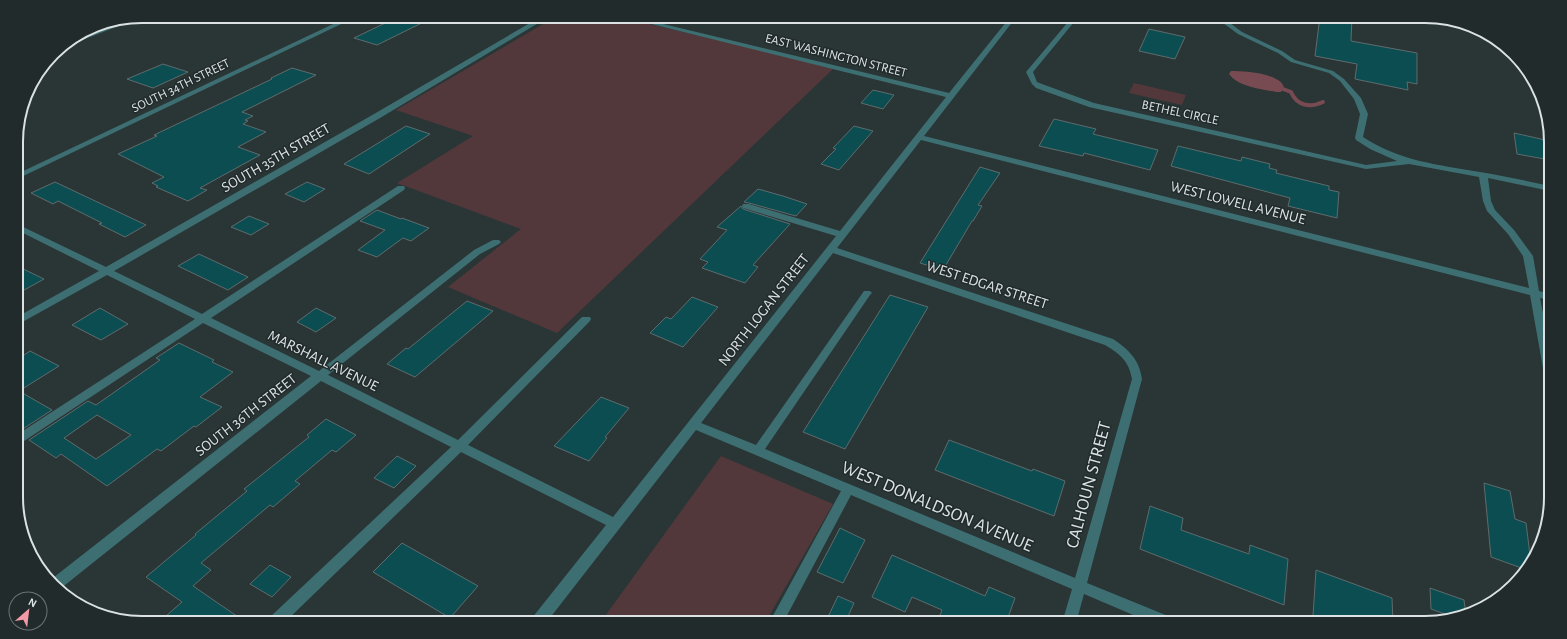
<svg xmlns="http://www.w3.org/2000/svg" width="1567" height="639" font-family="'Alegreya Sans',sans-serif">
<rect width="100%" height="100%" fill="#2a3536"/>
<path fill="#53383b" d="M 557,16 L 616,16 L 834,68 L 557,333 L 448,287 L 521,229 L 397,183 L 473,136 L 396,110 Z
M 1134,83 L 1186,95 L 1182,105 L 1129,93 Z
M 721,456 L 833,504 L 765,623 L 600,623 Z"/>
<path fill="#774b51" d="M 1231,71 C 1243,71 1282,73 1284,88 L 1281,92 L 1276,92 C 1262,89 1238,87 1229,74 Z"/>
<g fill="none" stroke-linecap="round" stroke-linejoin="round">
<path stroke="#774b51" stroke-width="4" d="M 1283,89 L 1291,92 C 1297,106 1310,108 1323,102"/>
</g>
<path fill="#0c4d51" stroke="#5f6b6c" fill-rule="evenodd" d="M 400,16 L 436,16 L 377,45 L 354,38 Z
M 1320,16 L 1352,16 L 1351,41 L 1417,53 L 1417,84 L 1407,82 L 1408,90 L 1355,79 L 1357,64 L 1315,56 Z
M 1149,29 L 1185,37 L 1175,59 L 1139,51 Z
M 163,64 L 188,72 L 153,88 L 127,79 Z
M 292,68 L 316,75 L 242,112 L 253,116 L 245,120 L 248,121 L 243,124 L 266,132 L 238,147 L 260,155 L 200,188 L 207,190 L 188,201 L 156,187 L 158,186 L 152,183 L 164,177 L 118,154 L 157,136 L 154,135 L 272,79 L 271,78 Z
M 873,90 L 894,95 L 883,109 L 861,103 Z
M 1054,119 L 1096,129 L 1093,134 L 1158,150 L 1150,170 L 1084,153 L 1083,156 L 1039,146 Z
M 406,126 L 430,134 L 369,174 L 344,164 Z
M 854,126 L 873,131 L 839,170 L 821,164 L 836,149 L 833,148 Z
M 1514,133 L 1550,141 L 1550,160 L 1517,154 Z
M 1178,146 L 1241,161 L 1242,157 L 1270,164 L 1269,168 L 1277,170 L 1276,173 L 1329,186 L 1329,190 L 1339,192 L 1337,218 L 1288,206 L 1290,198 L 1171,166 Z
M 980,167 L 1000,173 L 978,205 L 982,206 L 973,221 L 972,221 L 943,270 L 920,263 Z
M 55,182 L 146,225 L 125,237 L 99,224 L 102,223 L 58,201 L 53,204 L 31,193 Z
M 307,182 L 325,189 L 304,202 L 285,194 Z
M 758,189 L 783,196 L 807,204 L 796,216 L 749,203 L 744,202 Z
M 741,206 L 743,209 L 790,224 L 753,265 L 758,267 L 745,283 L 702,268 L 708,262 L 700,259 L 727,230 L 717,227 Z
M 377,210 L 401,219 L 402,218 L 429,228 L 411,241 L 403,238 L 377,257 L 358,250 L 385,230 L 360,221 Z
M 249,216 L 269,224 L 251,235 L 231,227 Z
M 199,254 L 248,277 L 228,290 L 178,266 Z
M 17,266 L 44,279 L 17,294 Z
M 890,295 L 928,307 L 845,449 L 803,432 Z
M 692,297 L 718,307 L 683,347 L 650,333 L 666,317 L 671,319 Z
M 467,301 L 493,311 L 415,377 L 387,364 L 406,348 L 408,349 Z
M 100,308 L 128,324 L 101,340 L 72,325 Z
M 316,308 L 336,318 L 316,332 L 297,322 Z
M 179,343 L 214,360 L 212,362 L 233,372 L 200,397 L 222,407 L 196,427 L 194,426 L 161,451 L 157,449 L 107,486 L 61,454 L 56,458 L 29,440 L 88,401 L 96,405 L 160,360 L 156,358 ZM 97,415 L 131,435 L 96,459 L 64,438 Z
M 30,351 L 59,366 L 19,391 L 52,410 L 18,432 L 18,359 Z
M 601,397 L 629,408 L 605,437 L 607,438 L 589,461 L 554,446 Z
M 326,419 L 356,435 L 336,452 L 332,450 L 295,481 L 300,484 L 273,507 L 270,505 L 201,563 L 211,570 L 193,586 L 247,623 L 158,623 L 182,602 L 146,577 L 196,535 L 195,534 L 247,491 L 244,489 L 309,437 L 307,435 Z
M 949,440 L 1032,471 L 1033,469 L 1065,481 L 1054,516 L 935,470 Z
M 397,456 L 416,466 L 394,488 L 374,478 Z
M 1484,483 L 1510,491 L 1515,519 L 1526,523 L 1531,563 L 1527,570 L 1491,557 Z
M 1150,506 L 1183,518 L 1181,530 L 1249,554 L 1250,545 L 1288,559 L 1284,605 L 1140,549 Z
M 840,528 L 865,540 L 843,583 L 817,572 Z
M 402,543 L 478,586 L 450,618 L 373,572 Z
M 892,555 L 985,596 L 989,587 L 1015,598 L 1006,623 L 937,623 L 942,610 L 912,597 L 905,612 L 872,597 Z
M 270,565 L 291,577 L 272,597 L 250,584 Z
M 1316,570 L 1392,598 L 1393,623 L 1332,623 L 1313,616 Z
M 1430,588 L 1464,600 L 1466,616 L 1456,618 L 1431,609 Z
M 838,596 L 854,603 L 845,623 L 825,623 Z"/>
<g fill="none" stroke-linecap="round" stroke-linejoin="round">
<path fill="#3d6f72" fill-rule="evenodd" d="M 140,16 L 139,18 L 57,50 C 66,38 124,20 140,16 Z
M 350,16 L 358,16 L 17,179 L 17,174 Z
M 542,16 L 550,16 L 380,118 L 114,271 L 202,314 L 398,186 L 404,186 L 405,188 L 404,190 L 211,318 L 319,371 L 474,250 L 493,240 L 499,240 L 501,242 L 499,244 L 480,254 L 328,375 L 458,440 L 582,317 L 590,317 L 591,319 L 590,321 L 468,445 L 613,517 L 836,236 L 743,208 L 742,206 L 743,204 L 749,204 L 840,231 L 946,97 L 619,16 L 630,16 L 949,93 L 1011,16 L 1017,16 L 924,136 L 1529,288 L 1523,256 L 1508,234 L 1487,211 L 1483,201 L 1479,177 L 1409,164 L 1366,169 L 1089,107 L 1036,88 L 1032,84 L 1026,72 L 1073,16 L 1079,16 L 1033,72 L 1037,82 L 1042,84 L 1094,103 L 1366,165 L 1397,161 L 1370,149 L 1356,140 L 1355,138 L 1360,114 L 1354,99 L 1340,81 L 1329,73 L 1291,62 L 1278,53 L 1238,34 L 1223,23 L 1189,20 L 1175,16 L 1218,19 L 1215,16 L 1222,16 L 1226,19 L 1269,16 L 1255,20 L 1230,23 L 1242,32 L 1282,51 L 1295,60 L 1333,71 L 1344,79 L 1361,98 L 1368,114 L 1363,137 C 1399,161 1439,165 1480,172 C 1504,176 1527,181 1550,186 L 1550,191 L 1488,178 L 1491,201 L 1495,210 L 1514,230 L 1533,256 L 1539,291 L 1550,294 L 1550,300 L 1540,298 L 1551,353 L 1551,389 L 1547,388 L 1546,385 L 1530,295 L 921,140 L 837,248 L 1113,339 C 1129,350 1139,359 1142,379 L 1087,583 L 1173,618 L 1175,623 L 1152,623 L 1084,594 L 1076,623 L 1062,623 L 1072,589 L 851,495 L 783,623 L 769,623 L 841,491 L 696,430 L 546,623 L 530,623 L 532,618 L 606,525 L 461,452 L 284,623 L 267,623 L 269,618 L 451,447 L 321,381 L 60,589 L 49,581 L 311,376 L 203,323 L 18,445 L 18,434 L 195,319 L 107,275 L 17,325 L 17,317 L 99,271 L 17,230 L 17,224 L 106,267 L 374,114 ZM 833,253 L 1105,345 C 1120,354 1129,361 1132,379 L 1075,578 L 765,449 L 870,295 L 872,293 L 870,291 L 864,291 L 756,445 L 701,423 Z"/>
</g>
<g text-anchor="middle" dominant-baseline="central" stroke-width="3" stroke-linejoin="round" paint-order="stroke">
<g font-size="13" fill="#dce2e3" stroke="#212b2c">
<text transform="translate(836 56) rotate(14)">EAST WASHINGTON STREET</text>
<text transform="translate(181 86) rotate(-26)">SOUTH 34TH STREET</text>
<text transform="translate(1180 113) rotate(12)">BETHEL CIRCLE</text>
</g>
<g font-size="15" fill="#dce2e3" stroke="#212b2c">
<text transform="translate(276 158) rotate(-30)">SOUTH 35TH STREET</text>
<text transform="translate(1238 203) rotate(14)">WEST LOWELL AVENUE</text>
<text transform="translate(987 285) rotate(18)">WEST EDGAR STREET</text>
<text transform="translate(764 310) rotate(-52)">NORTH LOGAN STREET</text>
<text transform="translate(323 361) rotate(26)">MARSHALL AVENUE</text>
<text transform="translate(246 415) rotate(-38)">SOUTH 36TH STREET</text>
</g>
<g font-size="18" fill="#dce2e3" stroke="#212b2c">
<text transform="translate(1089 485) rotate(-75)">CALHOUN STREET</text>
<text transform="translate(937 507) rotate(23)">WEST DONALDSON AVENUE</text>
</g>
</g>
<path d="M0 0H1567V639H0ZM142 23H1425A119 119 0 0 1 1544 142V497A119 119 0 0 1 1425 616H142A119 119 0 0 1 23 497V142A119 119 0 0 1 142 23Z" fill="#212b2c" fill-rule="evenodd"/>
<path fill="none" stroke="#dce2e3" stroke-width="2" d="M142 23H1425A119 119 0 0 1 1544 142V497A119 119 0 0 1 1425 616H142A119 119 0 0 1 23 497V142A119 119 0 0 1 142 23Z"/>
<g transform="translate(28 611) rotate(28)"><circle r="19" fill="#212b2c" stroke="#6c7475"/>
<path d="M0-3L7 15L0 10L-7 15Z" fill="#f39aa7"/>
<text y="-6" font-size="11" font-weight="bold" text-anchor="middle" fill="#dce2e3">N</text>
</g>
</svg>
